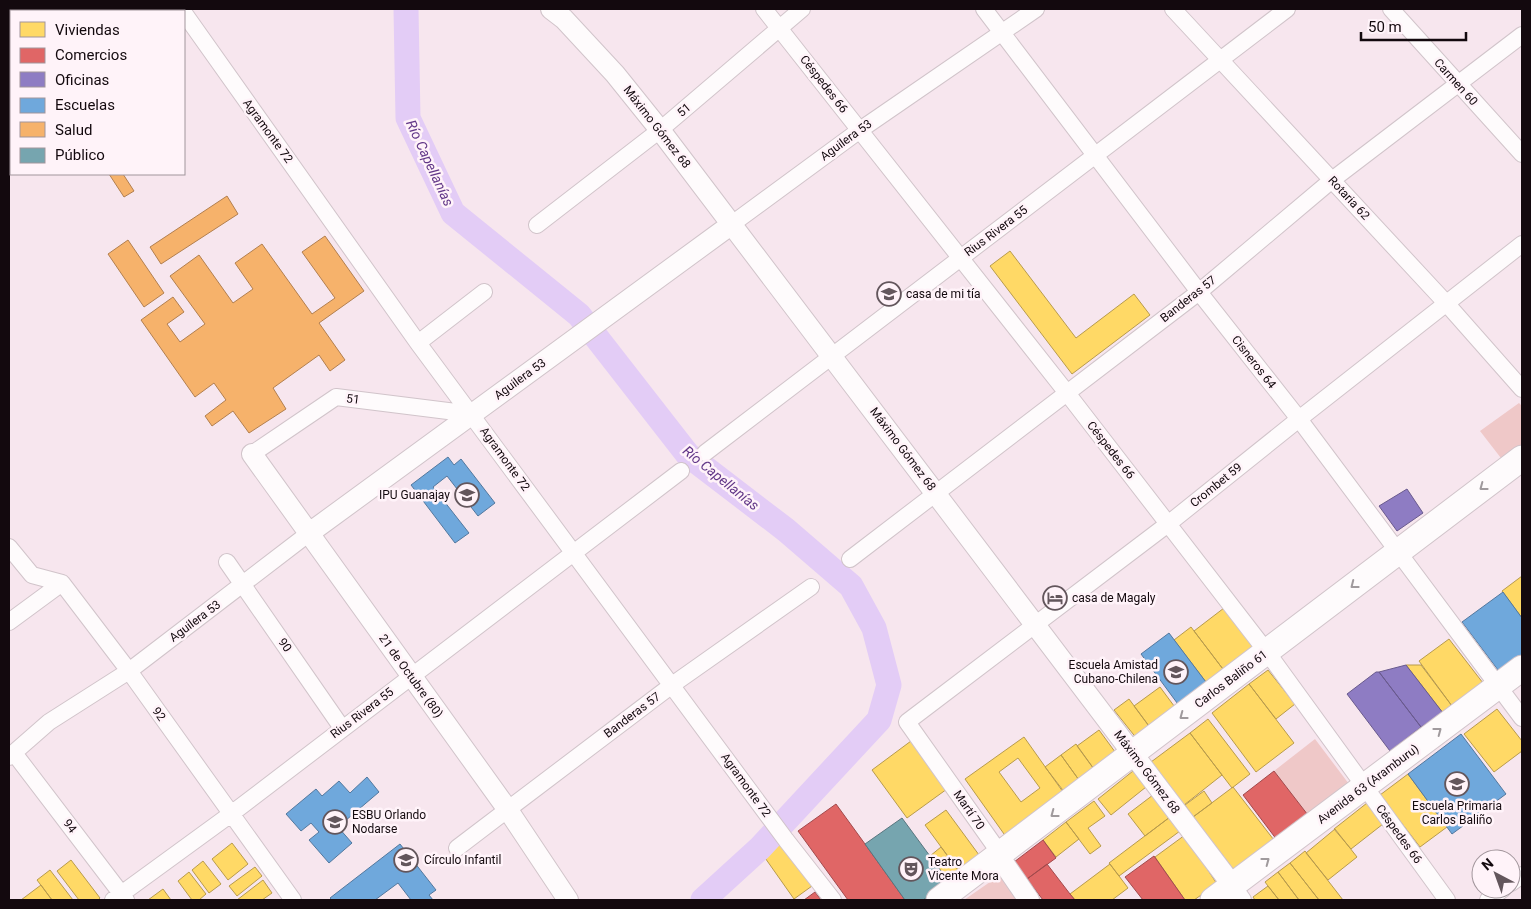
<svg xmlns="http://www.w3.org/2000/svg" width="1531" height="909" font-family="Roboto,sans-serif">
<rect width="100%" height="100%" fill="#f7e6ee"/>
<path fill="#efc8c8" d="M 1519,403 L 1522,406 L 1522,462 L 1511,471 L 1480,431 Z
M 1315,739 L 1352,788 L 1311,819 L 1274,771 Z
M 1000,875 L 1017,900 L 964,900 Z"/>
<path fill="#ffd966" stroke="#b89b4c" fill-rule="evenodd" d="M 1010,251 L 1076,338 L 1134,294 L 1150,315 L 1072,374 L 990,266 Z
M 1522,576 L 1522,618 L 1502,591 Z
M 1224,608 L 1259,655 L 1229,677 L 1194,631 Z
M 1191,627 L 1229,677 L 1212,690 L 1174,640 Z
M 1449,639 L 1483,683 L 1452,706 L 1419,661 Z
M 1406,665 L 1421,665 L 1452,706 L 1443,713 Z
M 1268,670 L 1295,704 L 1276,719 L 1249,684 Z
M 1249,684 L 1294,743 L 1256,772 L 1212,713 Z
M 1160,687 L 1180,714 L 1154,733 L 1134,706 Z
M 1129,699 L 1155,734 L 1141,744 L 1114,710 Z
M 1497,709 L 1522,741 L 1522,751 L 1494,772 L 1464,734 Z
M 1208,719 L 1250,774 L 1232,788 L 1190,733 Z
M 1099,730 L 1121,760 L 1099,776 L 1077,746 Z
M 1190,733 L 1222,775 L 1184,805 L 1151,762 Z
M 1024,737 L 1068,799 L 1009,841 L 965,779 ZM 1018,758 L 1040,788 L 1021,802 L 999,772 Z
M 911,741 L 947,789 L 907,818 L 872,770 Z
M 1076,744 L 1099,776 L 1084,787 L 1061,755 Z
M 1061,755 L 1084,787 L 1069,798 L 1045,767 Z
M 1133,771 L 1146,787 L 1111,815 L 1098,799 Z
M 1408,774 L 1447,827 L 1420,847 L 1380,795 Z
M 1233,787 L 1277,844 L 1237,874 L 1193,817 Z
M 1204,791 L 1212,803 L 1193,817 L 1185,805 Z
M 1153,795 L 1170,817 L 1145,836 L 1128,814 Z
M 1094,801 L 1105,816 L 1088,828 L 1101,846 L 1090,854 L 1066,822 Z
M 1367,803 L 1383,824 L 1351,849 L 1334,829 Z
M 946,810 L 982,859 L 961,874 L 925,825 Z
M 1170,817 L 1180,831 L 1119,876 L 1109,863 Z
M 1066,822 L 1079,839 L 1056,857 L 1043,840 Z
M 1335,829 L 1357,857 L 1328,880 L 1306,853 Z
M 1185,835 L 1217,884 L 1194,900 L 1185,900 L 1155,857 Z
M 782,842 L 812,886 L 794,899 L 763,855 Z
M 232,843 L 248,864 L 228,880 L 212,859 Z
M 941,847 L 961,874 L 949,882 L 930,856 Z
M 1305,851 L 1343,900 L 1319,900 L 1290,863 Z
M 71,860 L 100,898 L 98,900 L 79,900 L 57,871 Z
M 203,861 L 221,884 L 209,893 L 192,870 Z
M 1290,863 L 1319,900 L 1299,900 L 1278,872 Z
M 1110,864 L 1128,888 L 1112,900 L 1075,900 L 1070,894 Z
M 255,867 L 262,876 L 237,896 L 229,886 Z
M 50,870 L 73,900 L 52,900 L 37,880 Z
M 189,872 L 206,894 L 199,900 L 192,900 L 178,881 Z
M 1278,872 L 1299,900 L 1279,900 L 1268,886 L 1265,882 Z
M 263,880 L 272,893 L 262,900 L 237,900 Z
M 41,885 L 52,900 L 21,900 Z
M 1268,886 L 1279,900 L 1255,900 L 1253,897 Z
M 163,889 L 171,900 L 148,900 Z"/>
<path fill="#e06666" stroke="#a24a4c" d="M 1274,771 L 1311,819 L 1280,844 L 1243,795 Z
M 836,804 L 865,844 L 905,900 L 848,900 L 798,831 Z
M 1043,840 L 1056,858 L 1027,879 L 1014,862 Z
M 1154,856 L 1185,900 L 1143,900 L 1125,877 Z
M 1047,864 L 1070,894 L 1075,900 L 1043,900 L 1027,879 Z
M 815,892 L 821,900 L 804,900 Z"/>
<path fill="#8e7cc3" stroke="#695a8d" d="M 1407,489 L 1423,513 L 1397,531 L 1379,506 Z
M 1406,665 L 1443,713 L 1421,727 L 1379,672 Z
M 1376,672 L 1379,672 L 1421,727 L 1390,751 L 1347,694 Z"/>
<path fill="#6fa8dc" stroke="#53789e" d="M 448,457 L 454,465 L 461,459 L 495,503 L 478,516 L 447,476 L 433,487 L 469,533 L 455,543 L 411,485 Z
M 1503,592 L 1522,618 L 1522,665 L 1504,678 L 1462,622 Z
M 1169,633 L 1212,690 L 1183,711 L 1141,654 Z
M 1461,734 L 1506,794 L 1452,834 L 1408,774 Z
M 367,777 L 379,792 L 338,827 L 352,843 L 329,863 L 309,840 L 319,832 L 311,823 L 301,831 L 286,814 L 316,789 L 322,796 L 339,781 L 350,793 Z
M 400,844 L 436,890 L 429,895 L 433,900 L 411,900 L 398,883 L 375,900 L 332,900 L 330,898 Z"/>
<path fill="#f6b26b" stroke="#b27f4f" d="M 109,174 L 123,174 L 134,191 L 124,197 Z
M 227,196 L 238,214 L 161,264 L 150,247 Z
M 325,236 L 364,291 L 319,323 L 345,360 L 330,371 L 319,355 L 273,388 L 286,409 L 249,433 L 233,411 L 212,426 L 205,416 L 226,400 L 214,383 L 195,397 L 141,320 L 173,297 L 184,312 L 167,324 L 180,342 L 205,324 L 170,276 L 199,255 L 233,303 L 253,289 L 235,263 L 262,244 L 312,314 L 335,298 L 302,252 Z
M 128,240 L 164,293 L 144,307 L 108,254 Z"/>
<path fill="#76a5af" stroke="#58767f" d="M 902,818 L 949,882 L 923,900 L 905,900 L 865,844 Z"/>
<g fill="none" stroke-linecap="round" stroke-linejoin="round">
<path stroke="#e3ccf6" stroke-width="25" d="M 406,9 L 408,118 L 453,213 L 579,315 L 688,455 L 786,530 L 851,586 L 874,628 L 889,685 L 879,720 L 760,848 L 703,900"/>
<g stroke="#d1c4ca" stroke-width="18">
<path id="minor" d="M 764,9 L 1067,393 L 1267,652 L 1447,900
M 984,9 L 1199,292 L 1299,419 L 1522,718
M 1173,9 L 1446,303 L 1522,389
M 1391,9 L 1522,154
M 184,13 L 418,343 L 786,840 L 833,900
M 732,224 L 860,130 L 1036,9
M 537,225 L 660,130 L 802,9
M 418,343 L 484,292
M 705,453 L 1287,9
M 252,454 L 336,397 L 472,414
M 9,547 L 32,575 L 62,583 L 129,671 L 293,900
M 850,559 L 1199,292 L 1332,180 L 1522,35
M 227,562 L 342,728
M 9,622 L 62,583
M 14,753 L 126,900
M 9,757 L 49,722 L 129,671 L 308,534
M 457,848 L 672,685 L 811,587
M 999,852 L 907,722 L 1168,524 L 1299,419 L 1522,244
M 1511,883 L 1522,875
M 1233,886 L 1243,900
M 113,900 L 231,814 L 681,471
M 1488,900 L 1503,889"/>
</g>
<g stroke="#d1c4ca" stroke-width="22">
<path id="tertiary" d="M 551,9 L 564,19 L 615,74 L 660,130 L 1233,886
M 252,454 L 508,810 L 568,900
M 308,534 L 732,224
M 999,852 L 1005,865 L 1029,900"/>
</g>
<g stroke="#d1c4ca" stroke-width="27">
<path id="primary" d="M 939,900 L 1522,458
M 1213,900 L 1522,668"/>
</g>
<use href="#minor" stroke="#fefbfc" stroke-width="16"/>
<use href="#tertiary" stroke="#fefbfc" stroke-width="20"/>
<use href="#primary" stroke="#fefbfc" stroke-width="25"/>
</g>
<defs><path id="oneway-chevron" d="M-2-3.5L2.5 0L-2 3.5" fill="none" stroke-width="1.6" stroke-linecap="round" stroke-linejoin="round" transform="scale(1.25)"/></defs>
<g stroke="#a09a9d">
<use href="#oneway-chevron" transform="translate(1483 487) rotate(143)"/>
<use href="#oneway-chevron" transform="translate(1354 585) rotate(142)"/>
<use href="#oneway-chevron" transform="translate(1183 716) rotate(143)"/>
<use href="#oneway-chevron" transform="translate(1438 731) rotate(-37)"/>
<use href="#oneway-chevron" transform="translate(1054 814) rotate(143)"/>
<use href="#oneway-chevron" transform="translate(1266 861) rotate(-37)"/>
</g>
<defs>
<g id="school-ring" transform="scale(1.25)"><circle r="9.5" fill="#fff3f9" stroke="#63565c" stroke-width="1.5"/><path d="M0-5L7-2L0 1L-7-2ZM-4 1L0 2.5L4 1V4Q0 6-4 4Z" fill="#63565c"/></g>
<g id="hotel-ring" transform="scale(1.25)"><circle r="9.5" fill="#fff3f9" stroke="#63565c" stroke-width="1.5"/><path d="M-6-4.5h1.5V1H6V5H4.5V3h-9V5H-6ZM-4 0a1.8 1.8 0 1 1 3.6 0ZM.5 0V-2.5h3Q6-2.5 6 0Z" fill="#63565c"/></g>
<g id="theatre-ring" transform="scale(1.25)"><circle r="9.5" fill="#fff3f9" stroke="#63565c" stroke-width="1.5"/><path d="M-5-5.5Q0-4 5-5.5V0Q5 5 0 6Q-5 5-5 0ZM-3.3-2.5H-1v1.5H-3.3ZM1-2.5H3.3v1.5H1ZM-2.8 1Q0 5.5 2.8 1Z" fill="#63565c"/></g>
</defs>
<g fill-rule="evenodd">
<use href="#school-ring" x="889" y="294"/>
<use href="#school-ring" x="467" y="495"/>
<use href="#hotel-ring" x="1055" y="598"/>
<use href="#school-ring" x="1176" y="672"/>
<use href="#school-ring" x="1457" y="784"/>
<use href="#school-ring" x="335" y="822"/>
<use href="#school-ring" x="406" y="860"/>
<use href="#theatre-ring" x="911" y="869"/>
</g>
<g text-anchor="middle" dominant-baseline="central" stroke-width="5" stroke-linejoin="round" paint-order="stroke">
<g font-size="12" fill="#13090e" stroke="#fff3f9">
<text transform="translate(1456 82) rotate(48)">Carmen 60</text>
<text transform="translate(824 84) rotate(52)">Céspedes 66</text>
<text transform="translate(684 110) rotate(-40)">51</text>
<text transform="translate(657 127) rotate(52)">Máximo Gómez 68</text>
<text transform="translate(268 131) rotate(54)">Agramonte 72</text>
<text transform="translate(846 140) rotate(-36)">Aguilera 53</text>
<text transform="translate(1349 198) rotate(47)">Rotaria 62</text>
<text transform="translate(996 231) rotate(-37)">Rius Rivera 55</text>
<text transform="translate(1188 299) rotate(-38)">Banderas 57</text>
<text transform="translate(1254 362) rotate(52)">Cisneros 64</text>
<text transform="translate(520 379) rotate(-36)">Aguilera 53</text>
<text transform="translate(353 399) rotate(7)">51</text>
<text transform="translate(903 449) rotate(53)">Máximo Gómez 68</text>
<text transform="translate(1111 450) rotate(52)">Céspedes 66</text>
<text transform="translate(505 459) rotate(54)">Agramonte 72</text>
<text transform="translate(1216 485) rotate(-39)">Crombet 59</text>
<text transform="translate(195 621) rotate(-37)">Aguilera 53</text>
<text transform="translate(285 645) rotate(55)">90</text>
<text transform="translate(411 676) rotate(54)">21 de Octubre (80)</text>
<text transform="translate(1231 679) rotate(-37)">Carlos Baliño 61</text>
<text transform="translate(362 713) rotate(-37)">Rius Rivera 55</text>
<text transform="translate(159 714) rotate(55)">92</text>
<text transform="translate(632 715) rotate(-37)">Banderas 57</text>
<text transform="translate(1147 772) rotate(53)">Máximo Gómez 68</text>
<text transform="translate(1368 784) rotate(-37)">Avenida 63 (Aramburu)</text>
<text transform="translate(746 785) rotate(54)">Agramonte 72</text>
<text transform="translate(969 810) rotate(55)">Martí 70</text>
<text transform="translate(70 826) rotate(53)">94</text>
<text transform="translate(1399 834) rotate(54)">Céspedes 66</text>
</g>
<g font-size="12" fill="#13090e" stroke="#fff3f9" text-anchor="start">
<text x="906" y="294">casa de mi tía</text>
<text x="450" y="495" text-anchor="end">IPU Guanajay</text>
<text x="1072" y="598">casa de Magaly</text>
<text x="1158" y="665" text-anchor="end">Escuela Amistad<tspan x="1158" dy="14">Cubano-Chilena</tspan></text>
<text x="1457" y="806" text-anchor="middle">Escuela Primaria<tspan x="1457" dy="14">Carlos Baliño</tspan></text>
<text x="352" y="815">ESBU Orlando<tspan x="352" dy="14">Nodarse</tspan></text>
<text x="424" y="860">Círculo Infantil</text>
<text x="928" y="862">Teatro<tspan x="928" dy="14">Vicente Mora</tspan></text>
</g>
<g font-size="14" font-style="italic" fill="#623788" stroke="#fff3f9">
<text transform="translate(430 163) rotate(65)">Río Capellanías</text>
<text transform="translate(721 478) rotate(39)">Río Capellanías</text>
</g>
</g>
<rect width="1531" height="909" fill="none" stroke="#13090e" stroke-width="20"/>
<rect x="10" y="10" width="175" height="165" fill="#fff3f9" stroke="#a1959b"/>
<rect x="20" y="22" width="25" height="15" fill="#ffd966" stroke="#a1959b"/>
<text x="55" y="35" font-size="15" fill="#13090e">Viviendas</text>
<rect x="20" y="48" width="25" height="15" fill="#e06666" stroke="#a1959b"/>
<text x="55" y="60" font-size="15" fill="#13090e">Comercios</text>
<rect x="20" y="72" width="25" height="15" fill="#8e7cc3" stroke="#a1959b"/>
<text x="55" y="85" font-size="15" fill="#13090e">Oficinas</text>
<rect x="20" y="98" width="25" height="15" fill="#6fa8dc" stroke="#a1959b"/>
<text x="55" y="110" font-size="15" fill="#13090e">Escuelas</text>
<rect x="20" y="122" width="25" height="15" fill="#f6b26b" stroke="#a1959b"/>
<text x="55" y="135" font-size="15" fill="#13090e">Salud</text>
<rect x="20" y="148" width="25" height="15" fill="#76a5af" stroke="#a1959b"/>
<text x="55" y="160" font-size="15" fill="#13090e">Público</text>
<g transform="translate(1496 874) rotate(319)"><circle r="24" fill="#fff3f9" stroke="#a1959b"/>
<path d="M0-4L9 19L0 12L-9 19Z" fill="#63565c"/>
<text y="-8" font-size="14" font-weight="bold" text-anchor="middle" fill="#13090e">N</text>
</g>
<path d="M1361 32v8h105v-8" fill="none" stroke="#13090e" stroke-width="2.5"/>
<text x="1368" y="32" font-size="15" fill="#13090e" stroke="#fff3f9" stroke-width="4" paint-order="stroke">50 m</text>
</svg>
